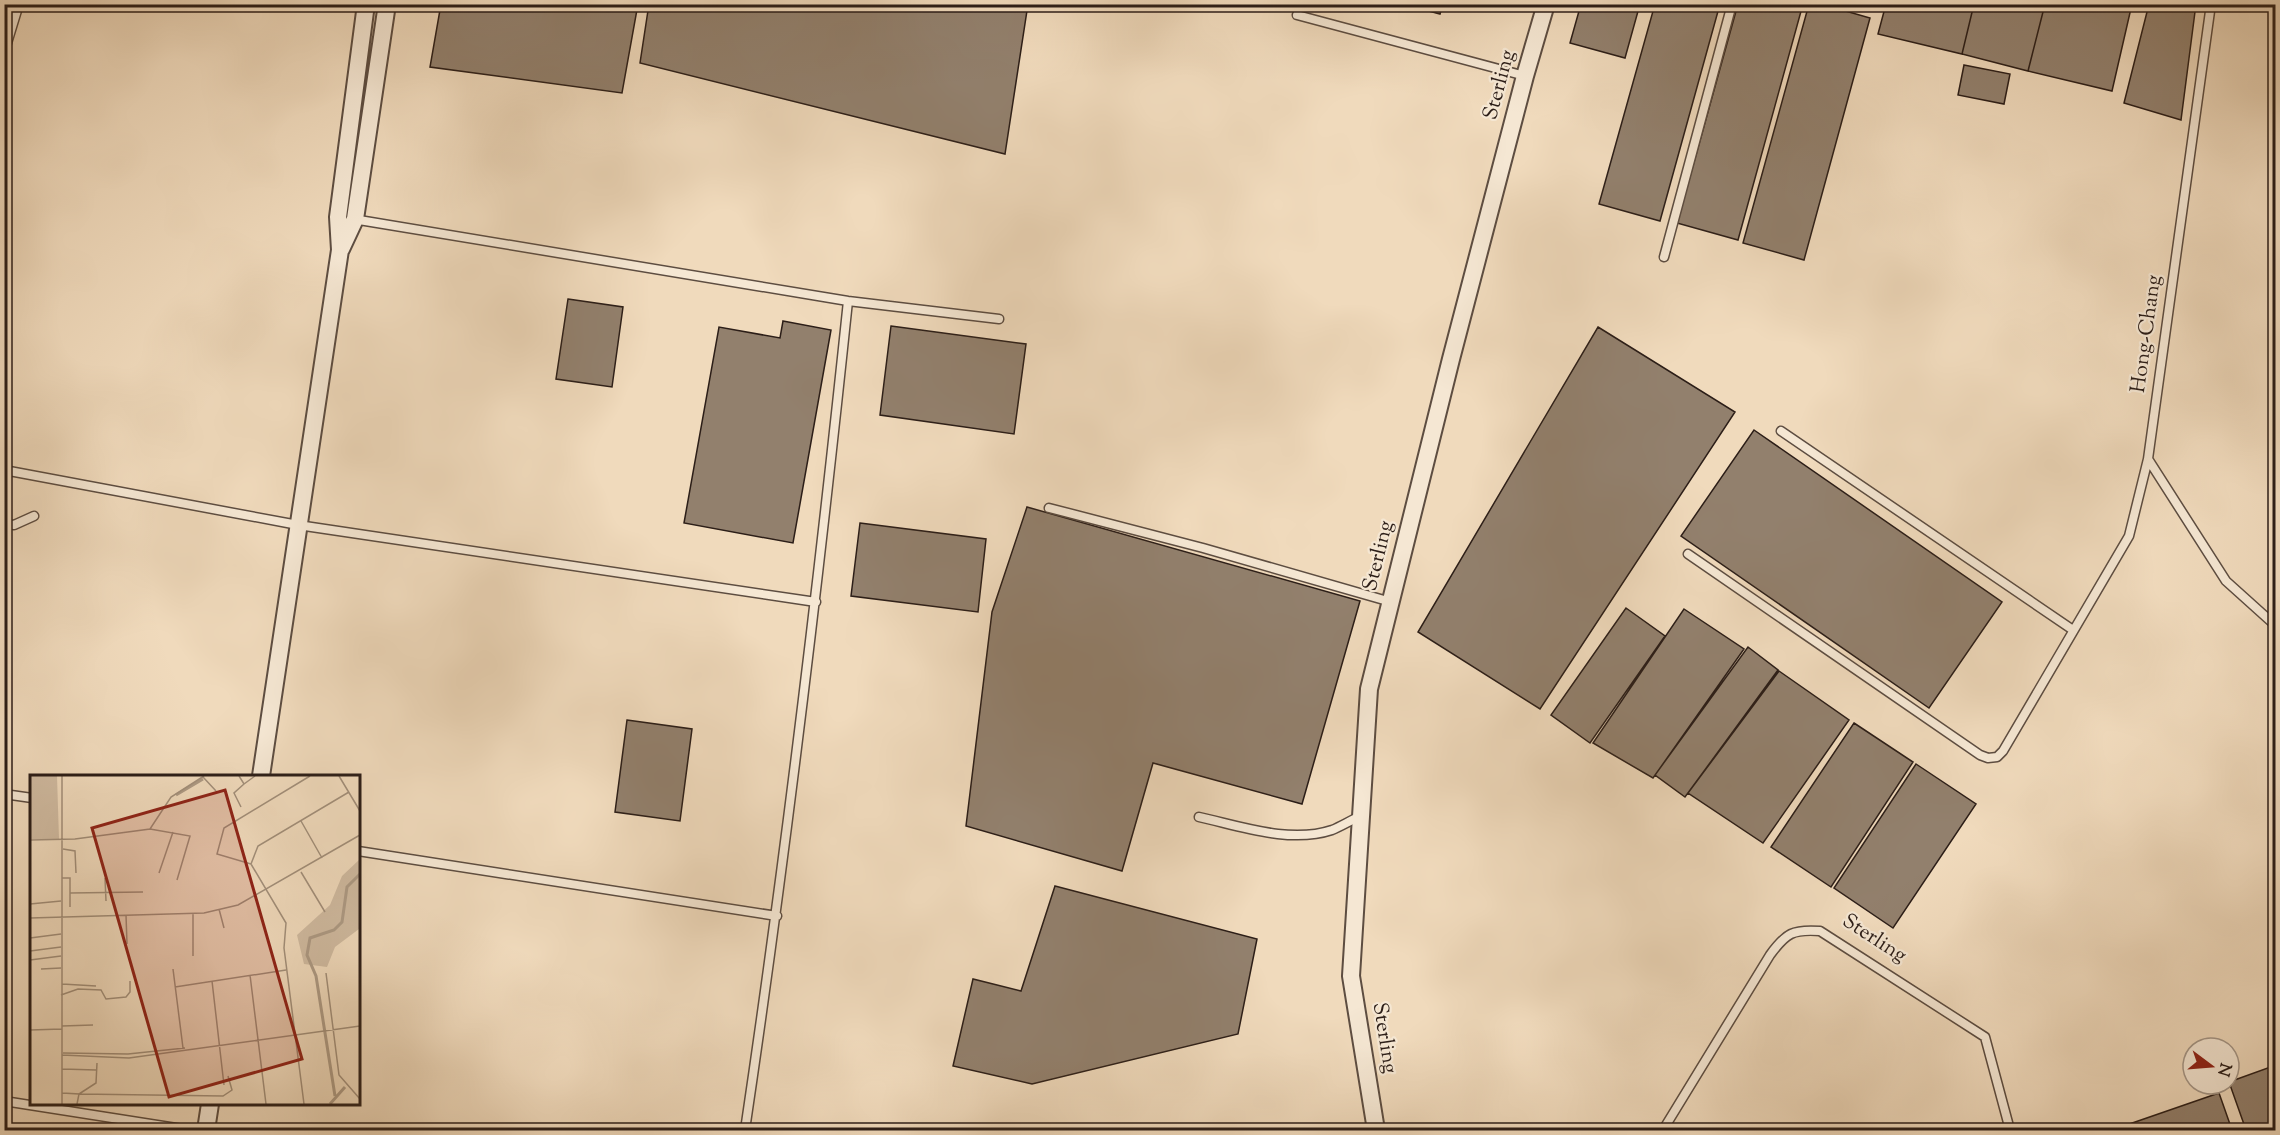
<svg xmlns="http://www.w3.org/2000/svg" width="2280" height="1135" font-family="'Sorts Mill Goudy',serif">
<rect width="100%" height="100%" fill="#f0dabc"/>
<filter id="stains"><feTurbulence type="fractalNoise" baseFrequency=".00333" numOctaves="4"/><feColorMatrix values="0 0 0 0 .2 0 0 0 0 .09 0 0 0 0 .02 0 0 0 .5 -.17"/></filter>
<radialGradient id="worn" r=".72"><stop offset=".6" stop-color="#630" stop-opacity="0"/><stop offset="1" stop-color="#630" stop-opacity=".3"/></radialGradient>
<path fill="#92806d" stroke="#2c1e18" stroke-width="1.5" d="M 441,4 L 638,4 L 622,93 L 430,67 Z
M 649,4 L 1028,4 L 1005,154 L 640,63 Z
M 1403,4 L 1443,4 L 1440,14 Z
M 1581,4 L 1640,4 L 1625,58 L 1570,43 Z
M 1655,4 L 1720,4 L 1660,221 L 1599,204 Z
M 1738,4 L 1803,4 L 1738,240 L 1677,223 Z
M 1809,4 L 1821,4 L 1870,18 L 1804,260 L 1743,243 Z
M 1886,4 L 1974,4 L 1962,54 L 1878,34 Z
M 1974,4 L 2045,4 L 2028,71 L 1962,54 Z
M 2045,4 L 2132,4 L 2112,91 L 2028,71 Z
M 2149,4 L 2196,4 L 2181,120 L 2124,103 Z
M 1964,65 L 2010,74 L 2004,104 L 1958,95 Z
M 568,299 L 623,307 L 612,387 L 556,379 Z
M 783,321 L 831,330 L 793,543 L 684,523 L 719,327 L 780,338 Z
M 891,326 L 1026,344 L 1014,434 L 880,415 Z
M 1598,327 L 1735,412 L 1540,709 L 1418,632 Z
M 1754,430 L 2002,602 L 1929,708 L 1681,536 Z
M 1027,507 L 1360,601 L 1302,804 L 1153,763 L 1122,871 L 966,826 L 992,612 Z
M 860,523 L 986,539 L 978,612 L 851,596 Z
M 1626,608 L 1665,636 L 1590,743 L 1551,715 Z
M 1684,609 L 1744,649 L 1653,778 L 1593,743 Z
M 1748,647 L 1778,670 L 1685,797 L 1655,775 Z
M 1779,671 L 1849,720 L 1763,843 L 1688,793 Z
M 627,720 L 692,729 L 680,821 L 615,812 Z
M 1854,723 L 1913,762 L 1831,887 L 1771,847 Z
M 1916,764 L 1976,804 L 1893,928 L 1834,888 Z
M 1055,886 L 1257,939 L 1238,1034 L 1032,1084 L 953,1066 L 973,979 L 1021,991 Z
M 2276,1065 L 2276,1130 L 2246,1130 L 2229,1082 Z
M 2219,1093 L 2232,1130 L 2112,1130 Z"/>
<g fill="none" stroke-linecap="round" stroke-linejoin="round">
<g stroke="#5d4d41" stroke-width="11">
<path id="service" d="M 2211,4 L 2148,459 L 2226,581 L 2276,626
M 1297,15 L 1525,76
M 4,53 L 19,4
M 353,219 L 848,301 L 999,319
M 1664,257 L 1732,4
M 1781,431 L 2073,630
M 4,470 L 298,525 L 816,602
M 1049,508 L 1203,548 L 1391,602
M 4,524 L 14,525 L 34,516
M 1688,554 L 1980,755 L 1988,758 L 1997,757 L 2003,751 L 2129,536 L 2148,459
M 4,794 L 32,798
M 1199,817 C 1240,826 1290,844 1332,830 C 1342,826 1351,820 1361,816
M 358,851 L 777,916
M 4,1101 L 189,1130
M 745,1130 C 786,854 819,578 848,301
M 1663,1130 L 1770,955 C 1786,933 1793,929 1820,931 L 1985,1037 L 2010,1130"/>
</g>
<g stroke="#5d4d41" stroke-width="20">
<path id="minor" d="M 341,249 L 355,219 L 387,4
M 261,776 L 340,250 L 338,217 L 366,4
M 206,1130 L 210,1104
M 1376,1130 L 1351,976 L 1369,689 L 1451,359 L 1525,76 L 1546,4"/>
</g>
<use href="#service" stroke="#f5e7d3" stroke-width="8"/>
<use href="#minor" stroke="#f5e7d3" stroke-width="16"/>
</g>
<g text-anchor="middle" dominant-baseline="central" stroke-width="4.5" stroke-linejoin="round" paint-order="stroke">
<g font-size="21" fill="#2c1e18" stroke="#f5e7d3">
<text transform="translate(1500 85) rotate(-75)">Sterling</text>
<text transform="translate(2147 334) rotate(-82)">Hong-Chang</text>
<text transform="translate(1379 556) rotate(-76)">Sterling</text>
<text transform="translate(1874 939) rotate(33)">Sterling</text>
<text transform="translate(1384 1038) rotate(81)">Sterling</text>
</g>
</g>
<g transform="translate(30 775)">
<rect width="330" height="330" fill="#f0dabc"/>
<path d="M 0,1 L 27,1 L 29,64 L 0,64 ZM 330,84 L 329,154 L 305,172 L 297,192 L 274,189 L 267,160 L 300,130 L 312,101 Z" fill="#cfbaa0"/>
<path fill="none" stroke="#ad9a84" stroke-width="3" d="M 146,20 L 173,4M 305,321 L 286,201 L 277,180 L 280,163 L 304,155 L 312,147 L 317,112 L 330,99M 300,329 L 315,312"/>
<path fill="none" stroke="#a28f7a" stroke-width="1.5" d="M 209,1 L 214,9 L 225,1M 309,1 L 330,36M 173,2 L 186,16M 211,32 L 204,18 L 214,9M 271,46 L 292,83M 120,54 L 160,61 L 147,105M 0,65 L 45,64 L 120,54 L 141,22 L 174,1M 33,74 L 45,76 L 46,98M 221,89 L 256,148 L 254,173 L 274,329M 221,89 L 187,79 L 194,53 L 280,1M 221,89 L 228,71 L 319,17M 271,97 L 295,137M 129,98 L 143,57M 32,103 L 40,103 L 40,132M 75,103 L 76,126M 40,118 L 113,117M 0,129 L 31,126M 189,134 L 194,153M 163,138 L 163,181M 96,140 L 97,169M 0,143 L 174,138 L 208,130 L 330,60M 0,163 L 31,159M 0,176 L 31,172M 0,185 L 31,181M 11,194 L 31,193M 143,194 L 153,273M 296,198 L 309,300 L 330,324M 220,200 L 236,329M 182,206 L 194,310M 32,209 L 66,211M 145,212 L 256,195M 31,220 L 48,214 L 71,215 L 76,224 L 96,222 L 100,217 L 100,206M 32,251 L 63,250M 0,255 L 32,254M 33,278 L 98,279 L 155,273M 32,280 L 99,283 L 330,251M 32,294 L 66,295M 32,318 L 49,319 L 47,329M 49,319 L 193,321 L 202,315 L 198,301M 49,319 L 66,308 L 67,288M 32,329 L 32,1"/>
<path fill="#8f2418" fill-opacity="0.15" stroke="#8f2418" stroke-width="3" d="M 195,15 L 272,284 L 139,322 L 62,53 Z"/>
<rect width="330" height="330" fill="none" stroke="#2c1e18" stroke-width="3"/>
</g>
<rect width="2280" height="1135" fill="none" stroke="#f0dabc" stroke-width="24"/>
<rect x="6" y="6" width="2268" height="1123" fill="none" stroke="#2c1e18" stroke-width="3"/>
<rect x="12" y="12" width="2256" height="1111" fill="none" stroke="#2c1e18" stroke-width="1.5"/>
<g transform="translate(2211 1066) rotate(106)"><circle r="28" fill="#f5e7d3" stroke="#a59788" stroke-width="1.5"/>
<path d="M0-4.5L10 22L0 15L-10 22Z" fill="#8f2418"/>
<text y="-9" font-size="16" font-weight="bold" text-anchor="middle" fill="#2c1e18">N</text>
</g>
<rect width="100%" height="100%" filter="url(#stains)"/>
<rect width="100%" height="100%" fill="url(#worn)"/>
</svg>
